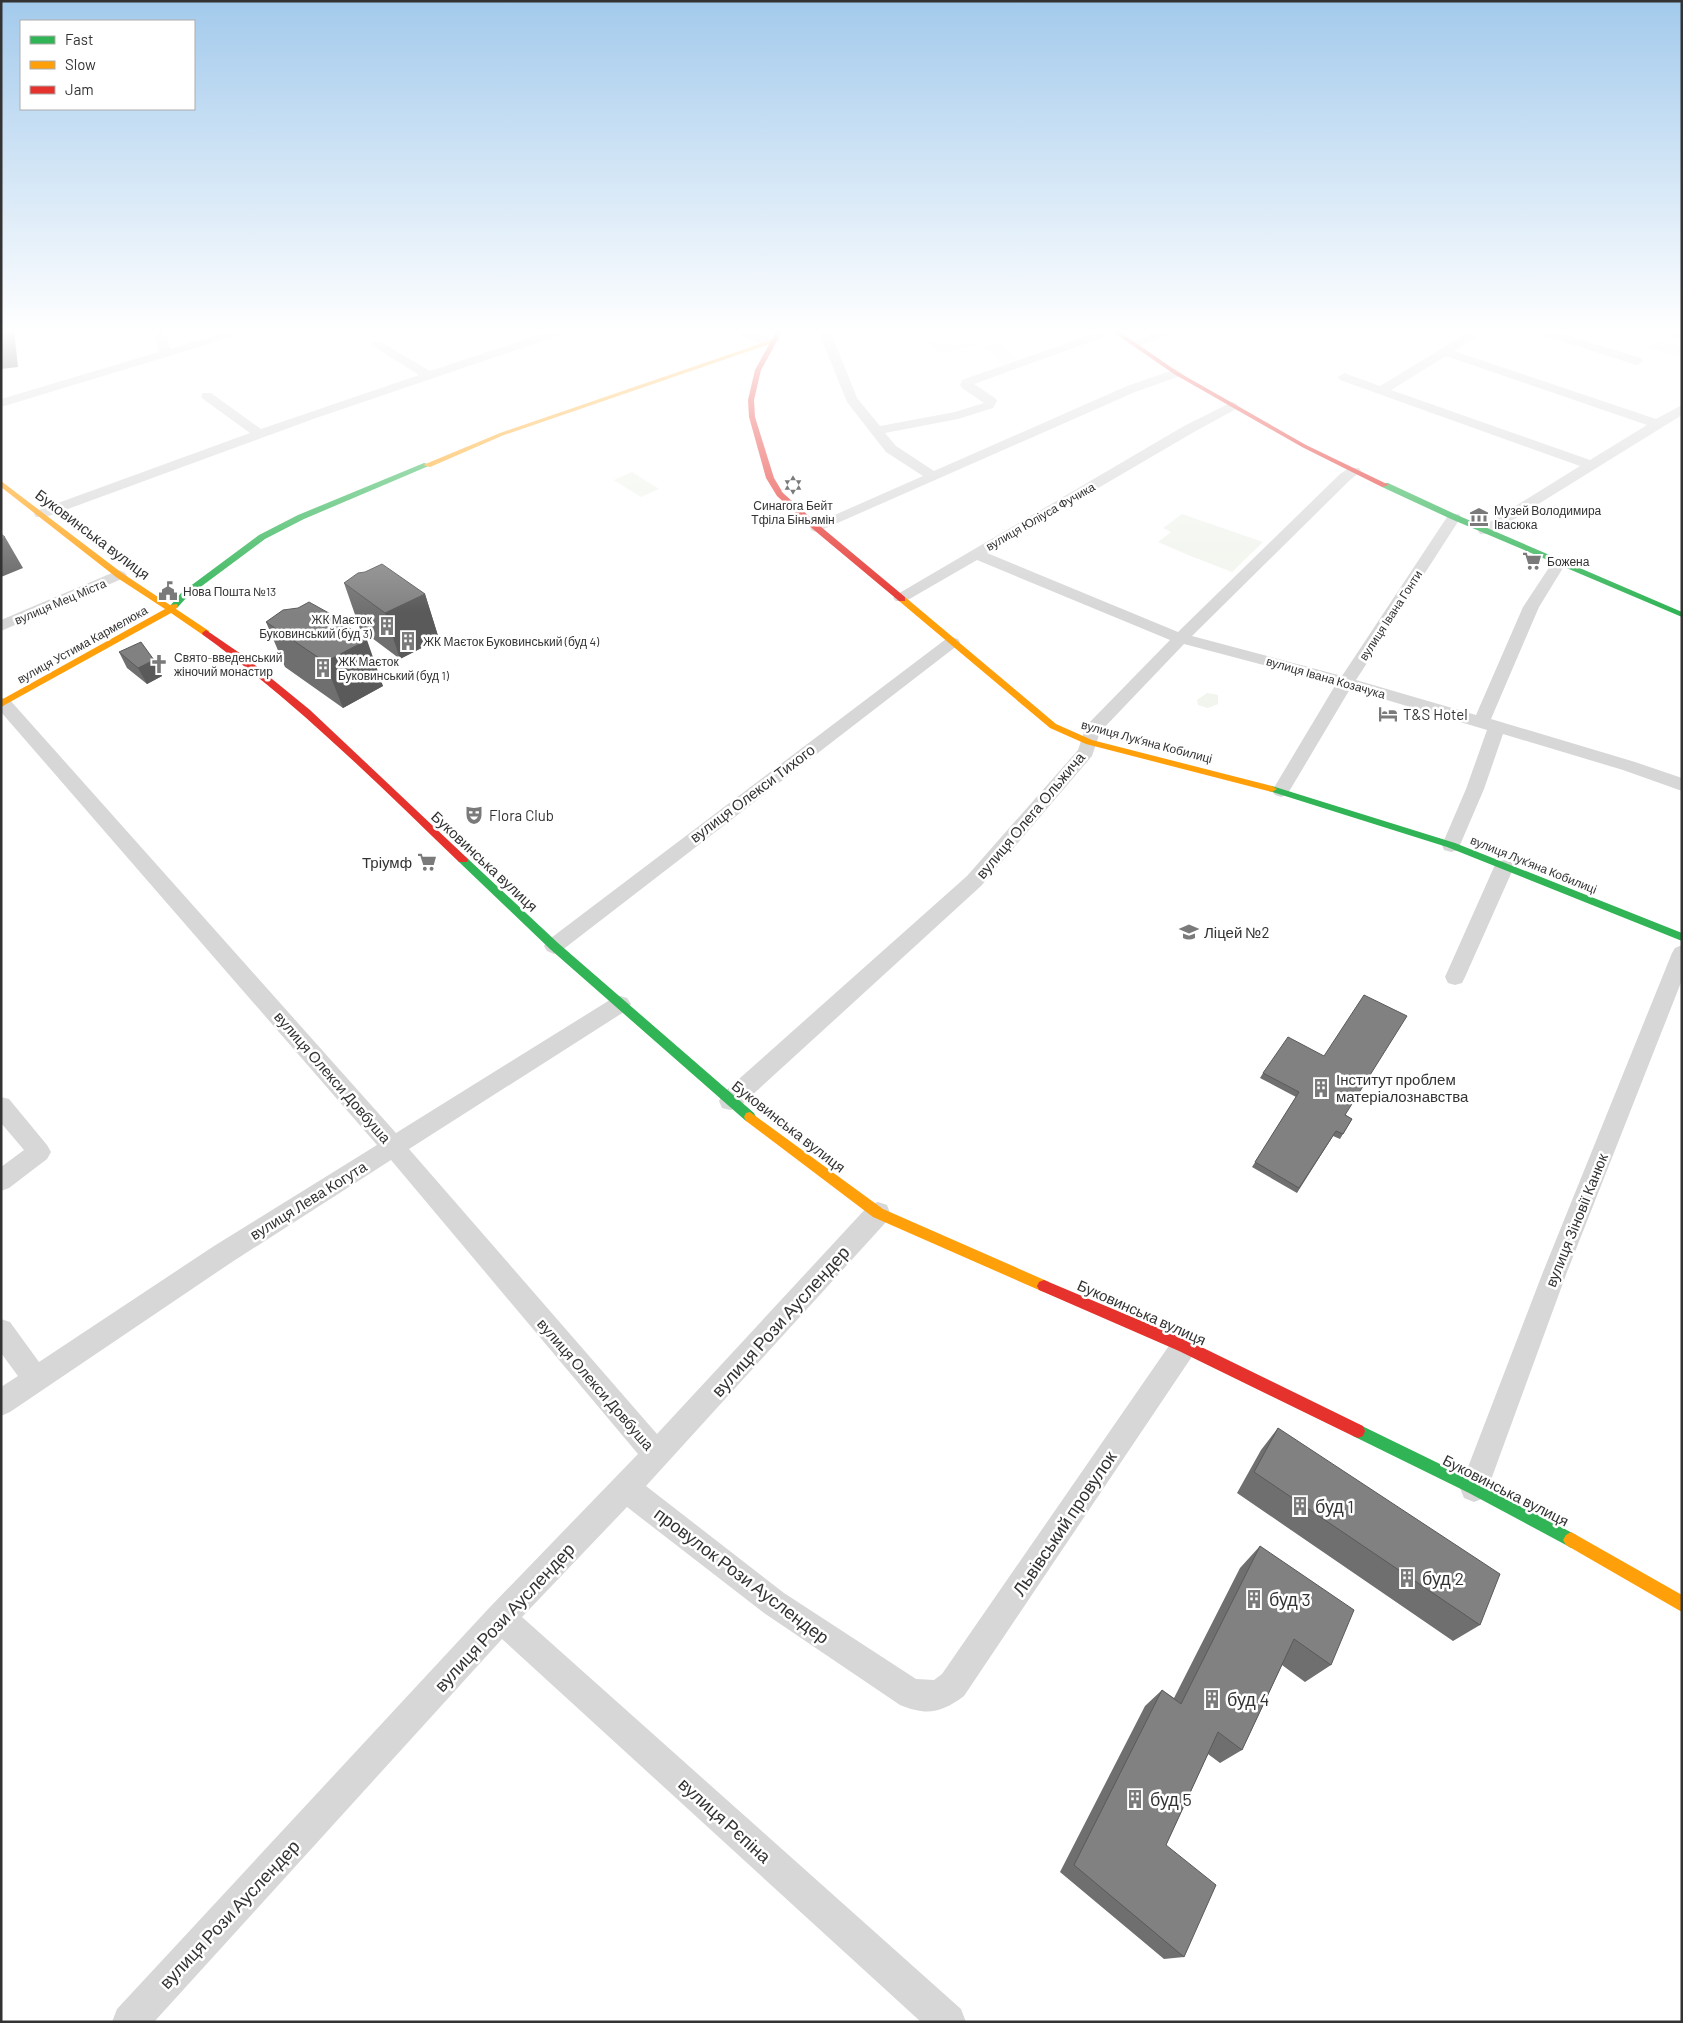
<svg xmlns="http://www.w3.org/2000/svg" width="1683" height="2023" font-family="Barlow,sans-serif">
<rect width="100%" height="100%" fill="#fff"/>
<path fill="#f1f5ed" d="M 977,330 L 993,342 L 941,353 L 926,340 Z
M 1661,337 L 1672,340 L 1669,343 L 1682,347 L 1682,355 L 1679,357 L 1647,347 Z
M 997,343 L 1018,358 L 1004,363 L 983,347 Z
M 632,472 L 659,489 L 641,497 L 614,480 Z
M 1182,514 L 1263,542 L 1232,572 L 1188,555 L 1158,542 L 1171,532 L 1163,528 Z
M 1207,693 L 1218,695 L 1218,704 L 1208,708 L 1198,705 L 1197,700 Z"/>
<g fill="none" stroke-linecap="round" stroke-linejoin="round">
<path fill="#d7d7d7" fill-rule="evenodd" d="M 153,330 L 165,330 L 170,349 L 233,330 L 250,330 L 248,332 L 1,407 L 1,399 L 159,352 Z
M 554,330 L 571,330 L 569,332 L 316,418 L 46,517 L 36,517 L 34,514 L 36,511 L 250,433 L 203,399 L 201,396 L 203,393 L 211,393 L 261,429 L 419,375 L 373,346 L 371,344 L 373,342 L 381,342 L 430,371 Z
M 735,330 L 750,330 L 762,336 L 778,339 L 780,341 C 770,350 743,339 735,330 Z
M 818,330 L 830,330 L 857,398 L 880,426 L 955,412 L 984,403 L 962,388 L 960,385 L 962,380 L 1104,330 L 1120,330 L 1118,332 L 974,384 L 995,398 L 997,401 L 993,408 L 958,419 L 885,433 L 896,446 L 934,471 L 1127,386 L 1176,369 L 1182,373 L 1180,376 L 1135,392 L 817,532 L 812,531 L 810,528 L 812,525 L 923,476 L 886,452 L 847,402 Z
M 1161,330 L 1176,330 L 1174,332 L 1140,346 L 1136,348 L 1130,344 L 1132,342 Z
M 1472,330 L 1486,330 L 1454,351 L 1656,419 L 1682,405 L 1682,415 L 1490,534 L 1480,534 L 1478,531 L 1480,528 L 1580,466 L 1340,380 L 1338,377 L 1344,373 L 1380,386 ZM 1446,356 L 1647,425 L 1590,460 L 1391,390 Z
M 1531,330 L 1548,330 L 1641,358 L 1643,361 L 1637,365 L 1633,364 L 1533,332 Z
M 1656,330 L 1673,330 L 1682,332 L 1682,339 L 1658,332 Z
M 1232,402 L 1236,403 L 1238,406 L 1236,409 L 1194,432 L 987,553 L 1178,632 L 1340,474 L 1349,468 L 1359,468 L 1361,471 L 1350,480 L 1192,636 L 1342,676 L 1449,514 L 1459,514 L 1461,517 L 1356,680 L 1476,715 L 1523,607 L 1554,560 L 1564,560 L 1566,563 L 1539,607 L 1491,719 L 1635,762 L 1682,778 L 1682,791 L 1623,770 L 1503,734 L 1484,789 L 1460,845 L 1458,850 L 1451,852 L 1444,850 L 1442,845 L 1466,789 L 1487,730 L 1350,689 L 1287,795 L 1281,797 L 1275,795 L 1272,791 L 1336,684 L 1184,644 L 1100,732 L 1092,756 L 981,886 L 738,1108 L 730,1110 L 722,1108 L 719,1101 L 722,1094 L 967,876 L 1078,750 L 1086,726 L 1170,640 L 977,560 L 906,601 L 896,601 L 893,598 L 896,595 L 1184,426 Z
M 119,570 L 124,572 L 127,575 L 124,578 L 1,631 L 1,620 Z
M 952,637 L 958,639 L 960,642 L 958,645 L 561,951 L 554,954 L 547,951 L 544,946 L 547,941 L 946,639 Z
M 1,698 L 9,699 L 396,1133 L 613,998 L 620,996 L 627,998 L 631,1004 L 627,1010 L 409,1149 L 657,1434 L 869,1205 L 878,1202 L 887,1205 L 890,1213 L 887,1221 L 646,1486 L 784,1593 L 916,1679 L 934,1680 L 942,1674 L 1175,1337 L 1184,1334 L 1193,1337 L 1197,1346 L 1193,1355 L 964,1696 C 941,1713 927,1716 900,1705 L 764,1613 L 627,1507 L 522,1617 L 961,2009 L 966,2022 L 921,2022 L 502,1639 L 154,2022 L 112,2022 L 117,2009 L 490,1607 L 638,1454 L 391,1160 L 232,1262 L 10,1412 L 1,1416 L 1,1387 L 18,1376 L 1,1353 L 1,1319 L 10,1322 L 39,1362 L 214,1246 L 377,1145 L 1,712 Z
M 1504,860 L 1511,862 L 1514,867 L 1465,977 L 1462,983 L 1455,985 L 1448,983 L 1445,977 L 1494,867 L 1497,862 Z
M 1682,945 L 1682,980 L 1567,1272 L 1488,1488 L 1484,1498 L 1474,1502 L 1464,1498 L 1460,1488 L 1543,1272 L 1672,953 L 1675,948 Z
M 1,1097 L 9,1099 L 47,1145 L 51,1152 L 47,1159 L 9,1188 L 1,1191 L 1,1167 L 24,1150 L 1,1123 Z"/>
<path fill="#30b455" fill-rule="evenodd" d="M 424,463 L 431,465 L 304,519 L 265,539 L 187,597 L 177,608 L 170,606 L 181,593 L 259,535 L 298,515 Z
M 1382,483 L 1388,483 L 1457,515 L 1682,612 L 1682,617 L 1451,519 L 1382,487 Z
M 1272,786 L 1455,843 L 1682,933 L 1682,941 L 1447,847 L 1269,791 L 1269,787 Z
M 463,856 L 467,858 L 558,943 L 754,1113 L 756,1117 L 754,1121 L 750,1122 L 746,1121 L 550,949 L 459,862 L 458,860 Z
M 1358,1424 L 1479,1483 L 1576,1535 L 1579,1540 L 1576,1545 L 1571,1548 L 1566,1545 L 1469,1493 L 1353,1436 L 1351,1431 L 1353,1426 Z"/>
<path fill="#ff9f0a" fill-rule="evenodd" d="M 774,339 L 776,340 L 776,342 L 504,435 L 430,467 L 423,465 L 500,433 Z
M 1,481 L 122,573 L 170,605 L 177,604 L 178,606 L 176,609 L 209,631 L 209,635 L 203,635 L 171,613 L 1,707 L 1,700 L 165,609 L 116,577 L 1,487 Z
M 899,597 L 905,597 L 1056,724 L 1092,740 L 1272,786 L 1277,789 L 1272,792 L 1086,744 L 1050,728 L 899,601 Z
M 750,1112 L 883,1209 L 1049,1282 L 1051,1286 L 1049,1290 L 1044,1292 L 1039,1290 L 873,1217 L 746,1121 L 744,1117 L 746,1113 Z
M 1571,1532 L 1682,1595 L 1682,1612 L 1566,1545 L 1563,1540 L 1566,1535 Z"/>
<path fill="#e5322d" fill-rule="evenodd" d="M 777,330 L 783,330 L 761,370 L 754,400 L 755,417 L 774,478 L 783,493 L 820,526 L 905,597 L 905,601 L 899,601 L 814,530 L 777,496 L 766,478 L 749,417 L 748,400 L 755,370 Z
M 1110,330 L 1117,330 L 1178,372 L 1306,445 L 1389,485 L 1382,487 L 1302,447 L 1174,374 Z
M 206,630 L 244,656 L 310,710 L 467,858 L 468,860 L 467,862 L 459,862 C 377,783 296,702 203,635 L 202,633 Z
M 1044,1280 L 1189,1341 L 1363,1426 L 1365,1431 L 1363,1436 L 1358,1438 L 1353,1436 L 1179,1351 L 1039,1290 L 1037,1286 L 1039,1282 Z"/>
</g>
<path fill="#6f6f6f" d="M 344,583 L 425,594 L 439,639 L 400,659 L 360,629 Z
M 336,617 L 337,620 L 383,686 L 343,708 L 285,667 L 266,622 Z
M 119,652 L 154,660 L 162,676 L 147,684 L 127,668 Z
M 1324,1056 L 1346,1115 L 1352,1119 L 1340,1139 L 1333,1136 L 1297,1193 L 1252,1167 L 1296,1097 L 1260,1078 L 1263,1073 Z
M 1278,1428 L 1480,1625 L 1453,1641 L 1237,1493 L 1261,1450 Z
M 1260,1546 L 1331,1665 L 1305,1682 L 1282,1665 L 1242,1750 L 1220,1763 L 1208,1754 L 1166,1845 L 1184,1957 L 1164,1959 L 1060,1872 L 1145,1706 L 1162,1690 L 1174,1698 L 1240,1568 Z"/>
<path fill="#5a5a5a" d="M 5,330 L 14,330 L 18,367 L 1,369 L 1,344 Z
M 5,537 L 23,568 L 1,577 L 1,539 Z
M 425,594 L 439,639 L 400,659 L 385,613 Z
M 336,617 L 348,650 L 367,640 L 383,686 L 343,708 L 325,662 L 334,618 Z
M 154,660 L 162,676 L 147,684 L 138,668 Z"/>
<path fill="#818181" stroke="#5a5a5a" d="M 1,330 L 5,330 L 6,343 L 1,344 Z
M 1,534 L 5,537 L 1,539 Z
M 382,564 L 425,594 L 385,613 L 344,583 L 358,573 L 365,572 Z
M 309,602 L 336,617 L 334,618 L 367,640 L 325,662 L 266,622 L 283,610 L 298,608 Z
M 141,642 L 154,660 L 138,668 L 119,652 Z
M 1364,995 L 1407,1016 L 1345,1115 L 1352,1119 L 1343,1134 L 1336,1131 L 1299,1188 L 1255,1162 L 1299,1092 L 1263,1073 L 1288,1037 L 1324,1056 Z
M 1278,1428 L 1500,1574 L 1480,1625 L 1254,1472 Z
M 1260,1546 L 1354,1610 L 1331,1665 L 1294,1639 L 1242,1750 L 1218,1732 L 1166,1845 L 1216,1885 L 1184,1957 L 1074,1865 L 1162,1690 L 1181,1704 Z"/>
<linearGradient id="sky" x2="0" y2="1"><stop stop-color="#a3caec"/><stop offset="0.54" stop-color="#fff"/><stop offset="1" stop-color="#fff" stop-opacity="0"/></linearGradient>
<rect width="1683" height="613" fill="url(#sky)"/>
<defs>
<g id="synagogue-bare" transform="scale(1.5)"><path d="M0-6.5L5.6 3.2H-5.6ZM0 6.5L5.6-3.2H-5.6Z" fill="#7a7a7a" stroke="#fff" stroke-width="2.5" paint-order="stroke"/></g>
<g id="museum-bare" transform="scale(1.5)"><path d="M0-6L6-3V-2H-6V-3ZM-5-1h2V3h-2ZM-1-1h2V3h-2ZM3-1h2V3H3ZM-6 4H6V6H-6Z" fill="#7a7a7a" stroke="#fff" stroke-width="2.5" paint-order="stroke"/></g>
<g id="supermarket-bare" transform="scale(1.5)"><path d="M-6-5.5h2.5l.6 2H6L4.5 2H-2.5L-4.4-4H-6ZM-1.5 3.2a1.3 1.3 0 1 0 .1 0ZM3 3.2a1.3 1.3 0 1 0 .1 0Z" fill="#7a7a7a" stroke="#fff" stroke-width="2.5" paint-order="stroke"/></g>
<g id="civic-bare" transform="scale(1.5)"><path d="M-.6-6.5H3V-4.5H.6V-3L4-1V1h2V6H-6V1h2V-1L-.6-3ZM-1.2 2.5V6h2.4V2.5Z" fill="#7a7a7a" stroke="#fff" stroke-width="2.5" paint-order="stroke"/></g>
<g id="building-bare" transform="scale(1.5)"><path d="M-4-6H4V6H1V3H-1V6H-4ZM-2.5-4.3h1.7v1.8h-1.7ZM.8-4.3h1.7v1.8H.8ZM-2.5-1h1.7V.8h-1.7ZM.8-1h1.7V.8H.8Z" fill="#7a7a7a" stroke="#fff" stroke-width="2.5" paint-order="stroke"/></g>
<g id="church-bare" transform="scale(1.5)"><path d="M-1.2-6h2.4v3.5h3.3v2.4h-3.3V6h-2.4V-.1h-3.3v-2.4h3.3Z" fill="#7a7a7a" stroke="#fff" stroke-width="2.5" paint-order="stroke"/></g>
<g id="hotel-bare" transform="scale(1.5)"><path d="M-6-4.5h1.5V1H6V5H4.5V3h-9V5H-6ZM-4 0a1.8 1.8 0 1 1 3.6 0ZM.5 0V-2.5h3Q6-2.5 6 0Z" fill="#7a7a7a" stroke="#fff" stroke-width="2.5" paint-order="stroke"/></g>
<g id="theatre-bare" transform="scale(1.5)"><path d="M-5-5.5Q0-4 5-5.5V0Q5 5 0 6Q-5 5-5 0ZM-3.3-2.5H-1v1.5H-3.3ZM1-2.5H3.3v1.5H1ZM-2.8 1Q0 5.5 2.8 1Z" fill="#7a7a7a" stroke="#fff" stroke-width="2.5" paint-order="stroke"/></g>
<g id="school-bare" transform="scale(1.5)"><path d="M0-5L7-2L0 1L-7-2ZM-4 1L0 2.5L4 1V4Q0 6-4 4Z" fill="#7a7a7a" stroke="#fff" stroke-width="2.5" paint-order="stroke"/></g>
</defs>
<g fill-rule="evenodd">
<use href="#synagogue-bare" x="793" y="485"/>
<use href="#museum-bare" x="1479" y="517"/>
<use href="#supermarket-bare" x="1532" y="561"/>
<use href="#civic-bare" x="168" y="591"/>
<use href="#building-bare" x="387" y="626"/>
<use href="#building-bare" x="408" y="641"/>
<use href="#church-bare" x="159" y="664"/>
<use href="#building-bare" x="323" y="668"/>
<use href="#hotel-bare" x="1388" y="714"/>
<use href="#theatre-bare" x="474" y="815"/>
<use href="#supermarket-bare" x="427" y="862"/>
<use href="#school-bare" x="1189" y="932"/>
<use href="#building-bare" x="1321" y="1088"/>
<use href="#building-bare" x="1300" y="1506"/>
<use href="#building-bare" x="1407" y="1578"/>
<use href="#building-bare" x="1254" y="1599"/>
<use href="#building-bare" x="1212" y="1699"/>
<use href="#building-bare" x="1135" y="1799"/>
</g>
<g text-anchor="middle" dominant-baseline="central" stroke-width="5" stroke-linejoin="round" paint-order="stroke">
<g font-size="12" fill="#333" stroke="#fff" text-anchor="start">
<text x="793" y="505" text-anchor="middle">Синагога Бейт<tspan x="793" dy="14">Тфіла Біньямін</tspan></text>
<text x="1494" y="510">Музей Володимира<tspan x="1494" dy="14">Івасюка</tspan></text>
<text x="1547" y="561">Божена</text>
<text x="183" y="591">Нова Пошта №13</text>
<text x="372" y="619" text-anchor="end">ЖК Маєток<tspan x="372" dy="14">Буковинський (буд 3)</tspan></text>
<text x="423" y="641">ЖК Маєток Буковинський (буд 4)</text>
<text x="174" y="657">Свято-введенський<tspan x="174" dy="14">жіночий монастир</tspan></text>
<text x="338" y="661">ЖК Маєток<tspan x="338" dy="14">Буковинський (буд 1)</tspan></text>
</g>
<g font-size="12" fill="#333" stroke="#fff">
<text transform="translate(1040 516) rotate(-30)">вулиця Юліуса Фучика</text>
<text transform="translate(60 601) rotate(-23)">вулиця Мец Міста</text>
<text transform="translate(1390 615) rotate(-57)">вулиця Івана Гонти</text>
<text transform="translate(82 644) rotate(-29)">вулиця Устима Кармелюка</text>
<text transform="translate(1326 677) rotate(16)">вулиця Івана Козачука</text>
<text transform="translate(1147 741) rotate(15)">вулиця Лукʼяна Кобилиці</text>
<text transform="translate(1534 864) rotate(22)">вулиця Лукʼяна Кобилиці</text>
</g>
<g font-size="15" fill="#333" stroke="#fff">
<text transform="translate(93 534) rotate(37)">Буковинська вулиця</text>
<text transform="translate(752 793) rotate(-37)">вулиця Олекси Тихого</text>
<text transform="translate(1030 815) rotate(-50)">вулиця Олега Ольжича</text>
<text transform="translate(485 861) rotate(43)">Буковинська вулиця</text>
<text transform="translate(333 1077) rotate(49)">вулиця Олекси Довбуша</text>
<text transform="translate(789 1126) rotate(38)">Буковинська вулиця</text>
<text transform="translate(308 1200) rotate(-32)">вулиця Лева Когута</text>
<text transform="translate(1576 1220) rotate(-68)">вулиця Зіновії Канюк</text>
<text transform="translate(1142 1312) rotate(24)">Буковинська вулиця</text>
<text transform="translate(596 1384) rotate(49)">вулиця Олекси Довбуша</text>
<text transform="translate(1506 1490) rotate(27)">Буковинська вулиця</text>
</g>
<g font-size="15" fill="#333" stroke="#fff" text-anchor="start">
<text x="1403" y="714">T&amp;S Hotel</text>
<text x="489" y="815">Flora Club</text>
<text x="412" y="862" text-anchor="end">Тріумф</text>
<text x="1204" y="932">Ліцей №2</text>
<text x="1336" y="1079">Інститут проблем<tspan x="1336" dy="17">матеріалознавства</tspan></text>
</g>
<g font-size="18" fill="#333" stroke="#fff">
<text transform="translate(780 1321) rotate(-48)">вулиця Рози Ауслендер</text>
<text transform="translate(1064 1523) rotate(-56)">Львівський провулок</text>
<text transform="translate(742 1575) rotate(37)">провулок Рози Ауслендер</text>
<text transform="translate(504 1617) rotate(-47)">вулиця Рози Ауслендер</text>
<text transform="translate(725 1820) rotate(42)">вулиця Рєпіна</text>
<text transform="translate(229 1914) rotate(-47)">вулиця Рози Ауслендер</text>
</g>
<g font-size="18" fill="#333" stroke="#fff" text-anchor="start">
<text x="1315" y="1506">буд 1</text>
<text x="1422" y="1578">буд 2</text>
<text x="1269" y="1599">буд 3</text>
<text x="1227" y="1699">буд 4</text>
<text x="1150" y="1799">буд 5</text>
</g>
</g>
<rect width="1683" height="2023" fill="none" stroke="#333333" stroke-width="5"/>
<rect x="20" y="20" width="175" height="90" fill="#ffffff" stroke="#adadad"/>
<rect x="30" y="36" width="25" height="8" fill="#30b455" stroke="#adadad"/>
<text x="65" y="45" font-size="15" fill="#333333">Fast</text>
<rect x="30" y="61" width="25" height="8" fill="#ff9f0a" stroke="#adadad"/>
<text x="65" y="70" font-size="15" fill="#333333">Slow</text>
<rect x="30" y="86" width="25" height="8" fill="#e5322d" stroke="#adadad"/>
<text x="65" y="95" font-size="15" fill="#333333">Jam</text>
</svg>
